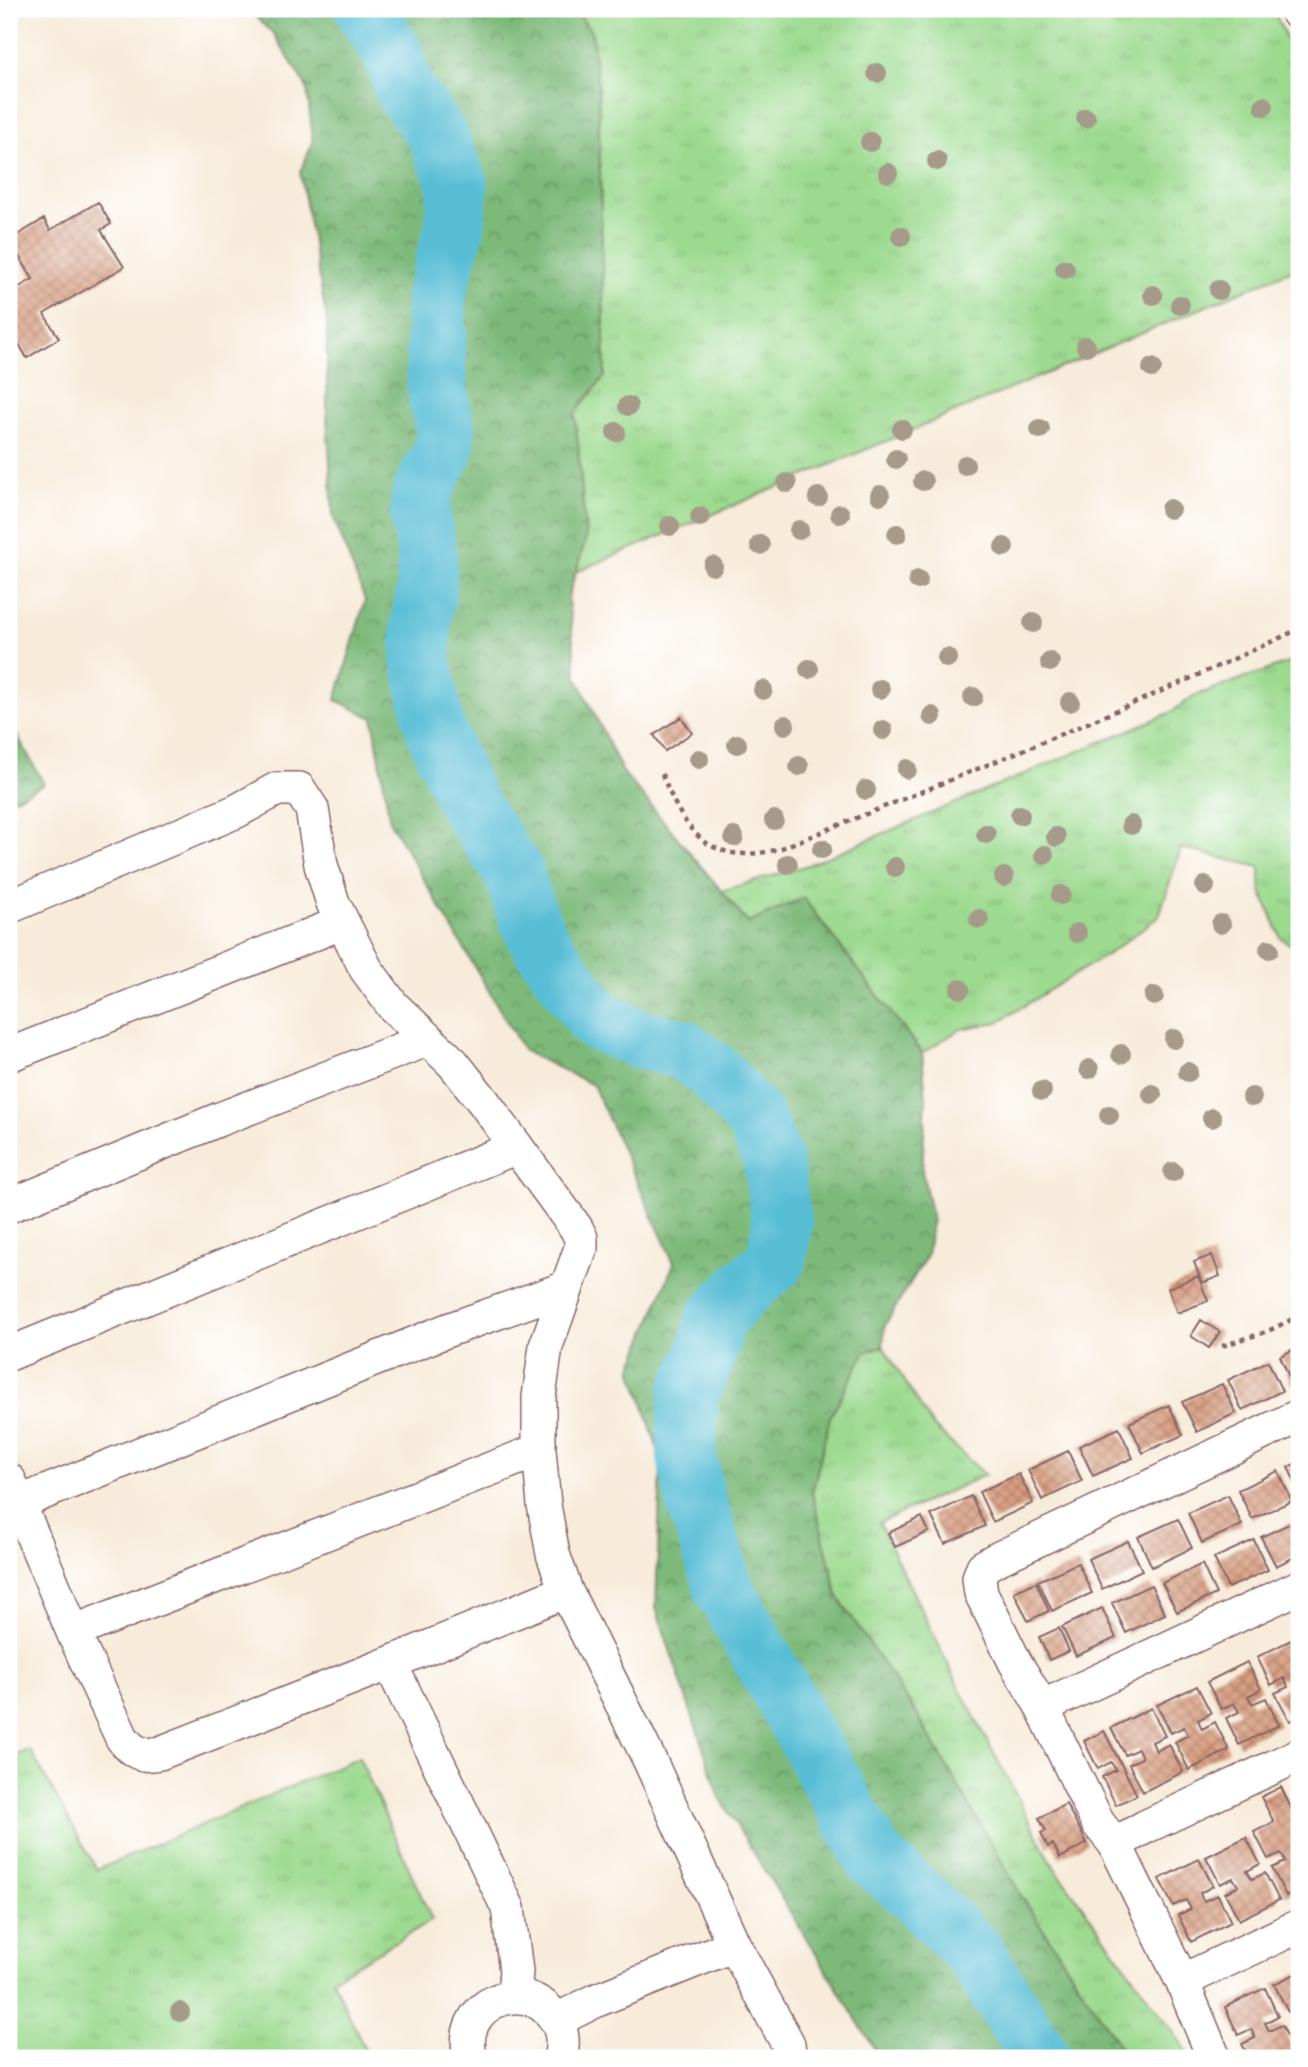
<svg xmlns="http://www.w3.org/2000/svg" width="1308" height="2067" font-family="Dekko,sans-serif">
<defs>
<pattern id="grass-tufts" width="24" height="20" patternUnits="userSpaceOnUse" patternTransform="scale(1.75)"><rect width="24" height="20" fill="#9cda8f"/><path d="M3 7l-1-3M5 7V3M7 7l1-3M15 17l-1-3M17 17v-4M19 17l1-3" fill="none" stroke="#88bb7c"/></pattern>
<pattern id="forest-crowns" width="20" height="18" patternUnits="userSpaceOnUse" patternTransform="scale(1.75)"><rect width="20" height="18" fill="#7dba7a"/><path d="M2 6a3 3 0 1 1 6 0M12 15a3 3 0 1 1 6 0" fill="none" stroke="#689764"/></pattern>
<pattern id="building-cross-hatch" width="8" height="8" patternUnits="userSpaceOnUse" patternTransform="scale(1.75)"><rect width="8" height="8" fill="#d89e81"/><path d="M0 0l8 8M0 8l8-8" fill="none" stroke="#b1806a"/></pattern>
</defs>
<rect width="100%" height="100%" fill="#fff"/>
<filter id="ink" filterUnits="userSpaceOnUse"><feTurbulence type="fractalNoise" baseFrequency=".0143" numOctaves="2"/><feDisplacementMap in="SourceGraphic" scale="14" xChannelSelector="R" yChannelSelector="G"/><feConvolveMatrix kernelMatrix="1 2 1 2 8 2 1 2 1" color-interpolation-filters="sRGB"/></filter>
<filter id="wash" filterUnits="userSpaceOnUse"><feTurbulence type="fractalNoise" baseFrequency=".00686" numOctaves="4" result="noise"/><feDisplacementMap in="SourceGraphic" scale="28" xChannelSelector="R" yChannelSelector="G"/><feGaussianBlur stdDeviation="1.57" result="paint"/><feColorMatrix in="noise" values="0 0 0 0 0 0 0 0 0 0 0 0 0 0 0 0 0 1.4 0 .05"/><feComposite in="paint" operator="in"/></filter>
<g filter="url(#wash)">
<rect width="100%" height="100%" fill="#f7ebd9"/>
<path fill="url(#grass-tufts)" stroke="#737c5d" stroke-width="2" d="M 575,9 L 1273,9 L 1299,66 L 1299,267 L 576,572 L 586,537 L 575,412 L 605,376 L 598,89 L 592,33 Z
M 1299,659 L 1299,950 L 1281,938 L 1261,891 L 1260,867 L 1181,848 L 1159,916 L 1111,952 L 998,1022 L 961,1029 L 922,1053 L 804,899 L 748,923 L 721,891 L 808,865 L 1170,713 L 1194,696 Z
M 883,1346 L 932,1425 L 985,1475 L 879,1523 L 962,1693 L 1054,1867 L 1192,2058 L 1127,2058 L 1022,1897 L 916,1713 L 838,1597 L 812,1493 L 830,1417 L 865,1352 Z
M 30,1750 L 97,1870 L 359,1757 L 432,1920 L 332,1979 L 369,2058 L 9,2058 L 9,1758 Z"/>
<path fill="url(#forest-crowns)" stroke="#646c52" stroke-width="2" d="M 247,9 L 575,9 L 592,33 L 598,89 L 605,376 L 575,413 L 586,538 L 568,598 L 577,678 L 622,771 L 748,923 L 803,898 L 922,1053 L 926,1099 L 922,1171 L 932,1217 L 927,1255 L 885,1325 L 883,1346 L 865,1352 L 830,1417 L 812,1493 L 838,1597 L 916,1713 L 1022,1897 L 1127,2058 L 880,2058 L 720,1798 L 656,1608 L 661,1460 L 632,1368 L 674,1263 L 593,1085 L 524,1051 L 390,822 L 373,718 L 336,700 L 365,600 L 333,516 L 327,415 L 327,321 L 300,172 L 313,142 L 307,88 L 274,34 Z
M 17,735 L 44,784 L 9,801 L 9,738 Z"/>
<g fill="none" stroke-linecap="round" stroke-linejoin="round">
<path stroke="#58bed6" stroke-width="60" d="M 365,9 L 393,54 L 405,92 L 436,133 L 458,184 L 455,226 L 436,294 L 436,370 L 438,398 L 446,431 L 443,452 L 422,492 L 420,513 L 427,555 L 427,584 L 421,621 L 421,658 L 435,729 L 466,800 L 514,873 L 527,914 L 540,942 L 597,1021 L 642,1040 L 683,1049 L 714,1073 L 755,1119 L 773,1160 L 782,1224 L 776,1261 L 745,1288 L 716,1318 L 706,1355 L 689,1393 L 687,1421 L 687,1457 L 696,1501 L 724,1589 L 874,1858 L 912,1891 L 974,1952 L 1041,2058"/>
</g>
<g id="blocks">
<path fill="url(#building-cross-hatch)" d="M 98,202 L 111,224 L 101,230 L 124,267 L 44,314 L 59,338 L 27,358 L 9,327 L 9,293 L 33,279 L 9,240 L 44,219 L 50,230 Z
M 681,717 L 692,733 L 665,751 L 654,735 Z
M 1212,1255 L 1220,1276 L 1202,1283 L 1194,1262 Z
M 1198,1276 L 1208,1301 L 1177,1313 L 1168,1288 Z
M 1201,1320 L 1220,1332 L 1209,1348 L 1191,1336 Z
M 1299,1347 L 1299,1383 L 1293,1386 L 1280,1356 Z
M 1268,1361 L 1282,1391 L 1242,1410 L 1228,1380 Z
M 1222,1384 L 1236,1413 L 1197,1432 L 1182,1402 Z
M 1169,1405 L 1183,1435 L 1143,1453 L 1129,1423 Z
M 1119,1428 L 1133,1458 L 1093,1476 L 1079,1446 Z
M 1068,1451 L 1082,1481 L 1042,1500 L 1028,1470 Z
M 1299,1462 L 1299,1491 L 1288,1467 Z
M 1278,1471 L 1292,1501 L 1252,1519 L 1238,1490 Z
M 1019,1474 L 1033,1503 L 993,1522 L 979,1492 Z
M 1228,1495 L 1242,1525 L 1202,1543 L 1188,1513 Z
M 971,1496 L 985,1526 L 945,1544 L 931,1515 Z
M 922,1517 L 929,1532 L 895,1547 L 888,1533 Z
M 1178,1519 L 1192,1548 L 1152,1567 L 1138,1537 Z
M 1299,1519 L 1299,1555 L 1276,1566 L 1261,1537 Z
M 1254,1540 L 1268,1570 L 1228,1588 L 1214,1558 Z
M 1128,1541 L 1142,1570 L 1102,1589 L 1088,1559 Z
M 1078,1563 L 1092,1593 L 1052,1611 L 1038,1581 Z
M 1202,1564 L 1216,1594 L 1177,1612 L 1162,1583 Z
M 1036,1582 L 1049,1611 L 1028,1621 L 1014,1592 Z
M 1151,1585 L 1165,1614 L 1126,1633 L 1112,1603 Z
M 1102,1608 L 1116,1638 L 1076,1656 L 1062,1627 Z
M 1059,1628 L 1069,1651 L 1049,1660 L 1039,1637 Z
M 1297,1637 L 1299,1642 L 1299,1716 L 1290,1721 L 1275,1693 L 1288,1687 L 1286,1682 L 1284,1678 L 1271,1685 L 1257,1657 Z
M 1247,1662 L 1261,1689 L 1248,1696 L 1252,1704 L 1266,1698 L 1279,1725 L 1239,1745 L 1226,1718 L 1239,1712 L 1234,1703 L 1221,1709 L 1207,1682 Z
M 1197,1686 L 1211,1713 L 1198,1720 L 1202,1729 L 1215,1722 L 1229,1750 L 1189,1770 L 1175,1742 L 1188,1735 L 1184,1727 L 1171,1733 L 1157,1705 Z
M 1151,1708 L 1165,1736 L 1152,1742 L 1156,1751 L 1169,1744 L 1183,1772 L 1143,1792 L 1129,1764 L 1142,1758 L 1140,1753 L 1138,1749 L 1125,1755 L 1111,1728 Z
M 1104,1731 L 1137,1795 L 1116,1805 L 1102,1777 L 1116,1770 L 1111,1762 L 1098,1769 L 1084,1741 Z
M 1281,1787 L 1299,1824 L 1299,1844 L 1294,1846 L 1299,1856 L 1299,1889 L 1286,1896 L 1272,1868 L 1285,1862 L 1283,1857 L 1281,1853 L 1268,1859 L 1254,1832 L 1274,1822 L 1261,1797 Z
M 1066,1804 L 1087,1843 L 1060,1858 L 1053,1844 L 1048,1847 L 1041,1833 L 1046,1831 L 1039,1818 Z
M 1246,1837 L 1260,1864 L 1247,1871 L 1252,1879 L 1265,1873 L 1279,1900 L 1239,1920 L 1225,1893 L 1238,1886 L 1233,1878 L 1220,1884 L 1206,1857 Z
M 1199,1859 L 1213,1886 L 1200,1893 L 1202,1898 L 1204,1901 L 1218,1895 L 1231,1922 L 1191,1942 L 1178,1915 L 1191,1909 L 1186,1900 L 1173,1906 L 1159,1879 Z
M 1299,1972 L 1299,2007 L 1288,2012 L 1274,1984 Z
M 1265,1988 L 1278,2016 L 1265,2023 L 1269,2031 L 1282,2025 L 1295,2053 L 1283,2058 L 1249,2058 L 1242,2044 L 1255,2038 L 1251,2029 L 1238,2035 L 1225,2007 Z"/>
</g>
</g>
<g filter="url(#ink)">
<use href="#blocks" fill-opacity="0" stroke="#876668" stroke-width="2"/>
<g fill="none" stroke-linecap="round" stroke-linejoin="round">
<g stroke="#876668" stroke-width="36">
<path id="minor" d="M 9,907 L 237,811 L 277,789 L 299,789 L 312,809 L 321,865 L 333,903 L 366,969 L 393,1006 L 453,1063 L 483,1101 L 576,1228 L 581,1238 L 581,1248 L 546,1346 L 539,1397 L 539,1450 L 544,1505 L 553,1554 L 566,1591 L 650,1761 L 734,1945 L 788,2044 L 790,2058
M 9,1055 L 341,923
M 9,1206 L 220,1119 L 426,1040
M 9,1354 L 517,1147
M 9,1480 L 73,1632 L 122,1738 C 133,1753 142,1757 160,1753 L 390,1663 L 566,1591
M 18,1503 L 448,1330 L 566,1288
M 73,1632 L 539,1450
M 390,1663 L 508,1908 L 516,1971 L 514,1996
M 1042,1707 L 1299,1587
M 1115,1844 L 1145,1827 L 1299,1755
M 1182,1981 L 1299,1926
M 558,2022 L 571,2013 L 597,2000 L 734,1945
M 471,2058 C 454,2007 522,1973 554,2017 C 563,2029 564,2044 560,2058
M 1214,2058 L 1182,1981 L 1115,1844 L 1098,1823 L 1042,1707 L 1015,1662 L 981,1593 L 979,1578 L 983,1567 L 995,1560 L 1299,1416"/>
</g>
<g stroke="#876668" stroke-width="41">
<path id="tertiary" d="M 1299,9 L 1299,10"/>
</g>
<path stroke="#876668" stroke-width="4.5" stroke-dasharray="5 5" stroke-linecap="butt" d="M 662,774 C 685,834 711,867 779,849 C 954,779 1128,709 1299,629
M 1222,1346 L 1266,1332 L 1299,1316"/>
<use href="#minor" stroke="#fff" stroke-width="33"/>
<use href="#tertiary" stroke="#fff" stroke-width="38"/>
</g>
<g fill="#a69a8a">
<circle cx="877" cy="73" r="10"/>
<circle cx="1264" cy="106" r="10"/>
<circle cx="1086" cy="118" r="10"/>
<circle cx="870" cy="142" r="10"/>
<circle cx="937" cy="161" r="10"/>
<circle cx="888" cy="173" r="10"/>
<circle cx="901" cy="236" r="10"/>
<circle cx="1065" cy="269" r="10"/>
<circle cx="1219" cy="290" r="10"/>
<circle cx="1153" cy="295" r="10"/>
<circle cx="1180" cy="305" r="10"/>
<circle cx="1086" cy="346" r="10"/>
<circle cx="1152" cy="368" r="10"/>
<circle cx="628" cy="406" r="10"/>
<circle cx="902" cy="429" r="10"/>
<circle cx="1040" cy="429" r="10"/>
<circle cx="616" cy="432" r="10"/>
<circle cx="896" cy="459" r="10"/>
<circle cx="965" cy="465" r="10"/>
<circle cx="923" cy="481" r="10"/>
<circle cx="787" cy="483" r="10"/>
<circle cx="880" cy="495" r="10"/>
<circle cx="818" cy="497" r="10"/>
<circle cx="1170" cy="509" r="10"/>
<circle cx="840" cy="514" r="10"/>
<circle cx="700" cy="517" r="10"/>
<circle cx="670" cy="526" r="10"/>
<circle cx="799" cy="530" r="10"/>
<circle cx="897" cy="534" r="10"/>
<circle cx="760" cy="545" r="10"/>
<circle cx="1004" cy="547" r="10"/>
<circle cx="713" cy="566" r="10"/>
<circle cx="918" cy="580" r="10"/>
<circle cx="1033" cy="623" r="10"/>
<circle cx="947" cy="658" r="10"/>
<circle cx="1050" cy="662" r="10"/>
<circle cx="809" cy="669" r="10"/>
<circle cx="880" cy="689" r="10"/>
<circle cx="763" cy="690" r="10"/>
<circle cx="973" cy="697" r="10"/>
<circle cx="1070" cy="702" r="10"/>
<circle cx="932" cy="716" r="10"/>
<circle cx="785" cy="725" r="10"/>
<circle cx="883" cy="730" r="10"/>
<circle cx="737" cy="744" r="10"/>
<circle cx="699" cy="759" r="10"/>
<circle cx="799" cy="766" r="10"/>
<circle cx="907" cy="769" r="10"/>
<circle cx="866" cy="790" r="10"/>
<circle cx="1020" cy="815" r="10"/>
<circle cx="774" cy="820" r="10"/>
<circle cx="1131" cy="825" r="10"/>
<circle cx="986" cy="834" r="10"/>
<circle cx="734" cy="837" r="10"/>
<circle cx="1056" cy="837" r="10"/>
<circle cx="822" cy="849" r="10"/>
<circle cx="1044" cy="855" r="10"/>
<circle cx="788" cy="864" r="10"/>
<circle cx="895" cy="867" r="10"/>
<circle cx="1004" cy="877" r="10"/>
<circle cx="1205" cy="886" r="10"/>
<circle cx="1061" cy="895" r="10"/>
<circle cx="979" cy="919" r="10"/>
<circle cx="1221" cy="924" r="10"/>
<circle cx="1077" cy="933" r="10"/>
<circle cx="1269" cy="949" r="10"/>
<circle cx="960" cy="989" r="10"/>
<circle cx="1154" cy="996" r="10"/>
<circle cx="1174" cy="1039" r="10"/>
<circle cx="1121" cy="1054" r="10"/>
<circle cx="1089" cy="1069" r="10"/>
<circle cx="1188" cy="1072" r="10"/>
<circle cx="1042" cy="1091" r="10"/>
<circle cx="1152" cy="1094" r="10"/>
<circle cx="1252" cy="1097" r="10"/>
<circle cx="1109" cy="1115" r="10"/>
<circle cx="1212" cy="1118" r="10"/>
<circle cx="1173" cy="1172" r="10"/>
<circle cx="180" cy="2012" r="10"/>
</g>
</g>
<rect width="1308" height="2067" fill="none" stroke="#fff" stroke-width="35"/>
</svg>
